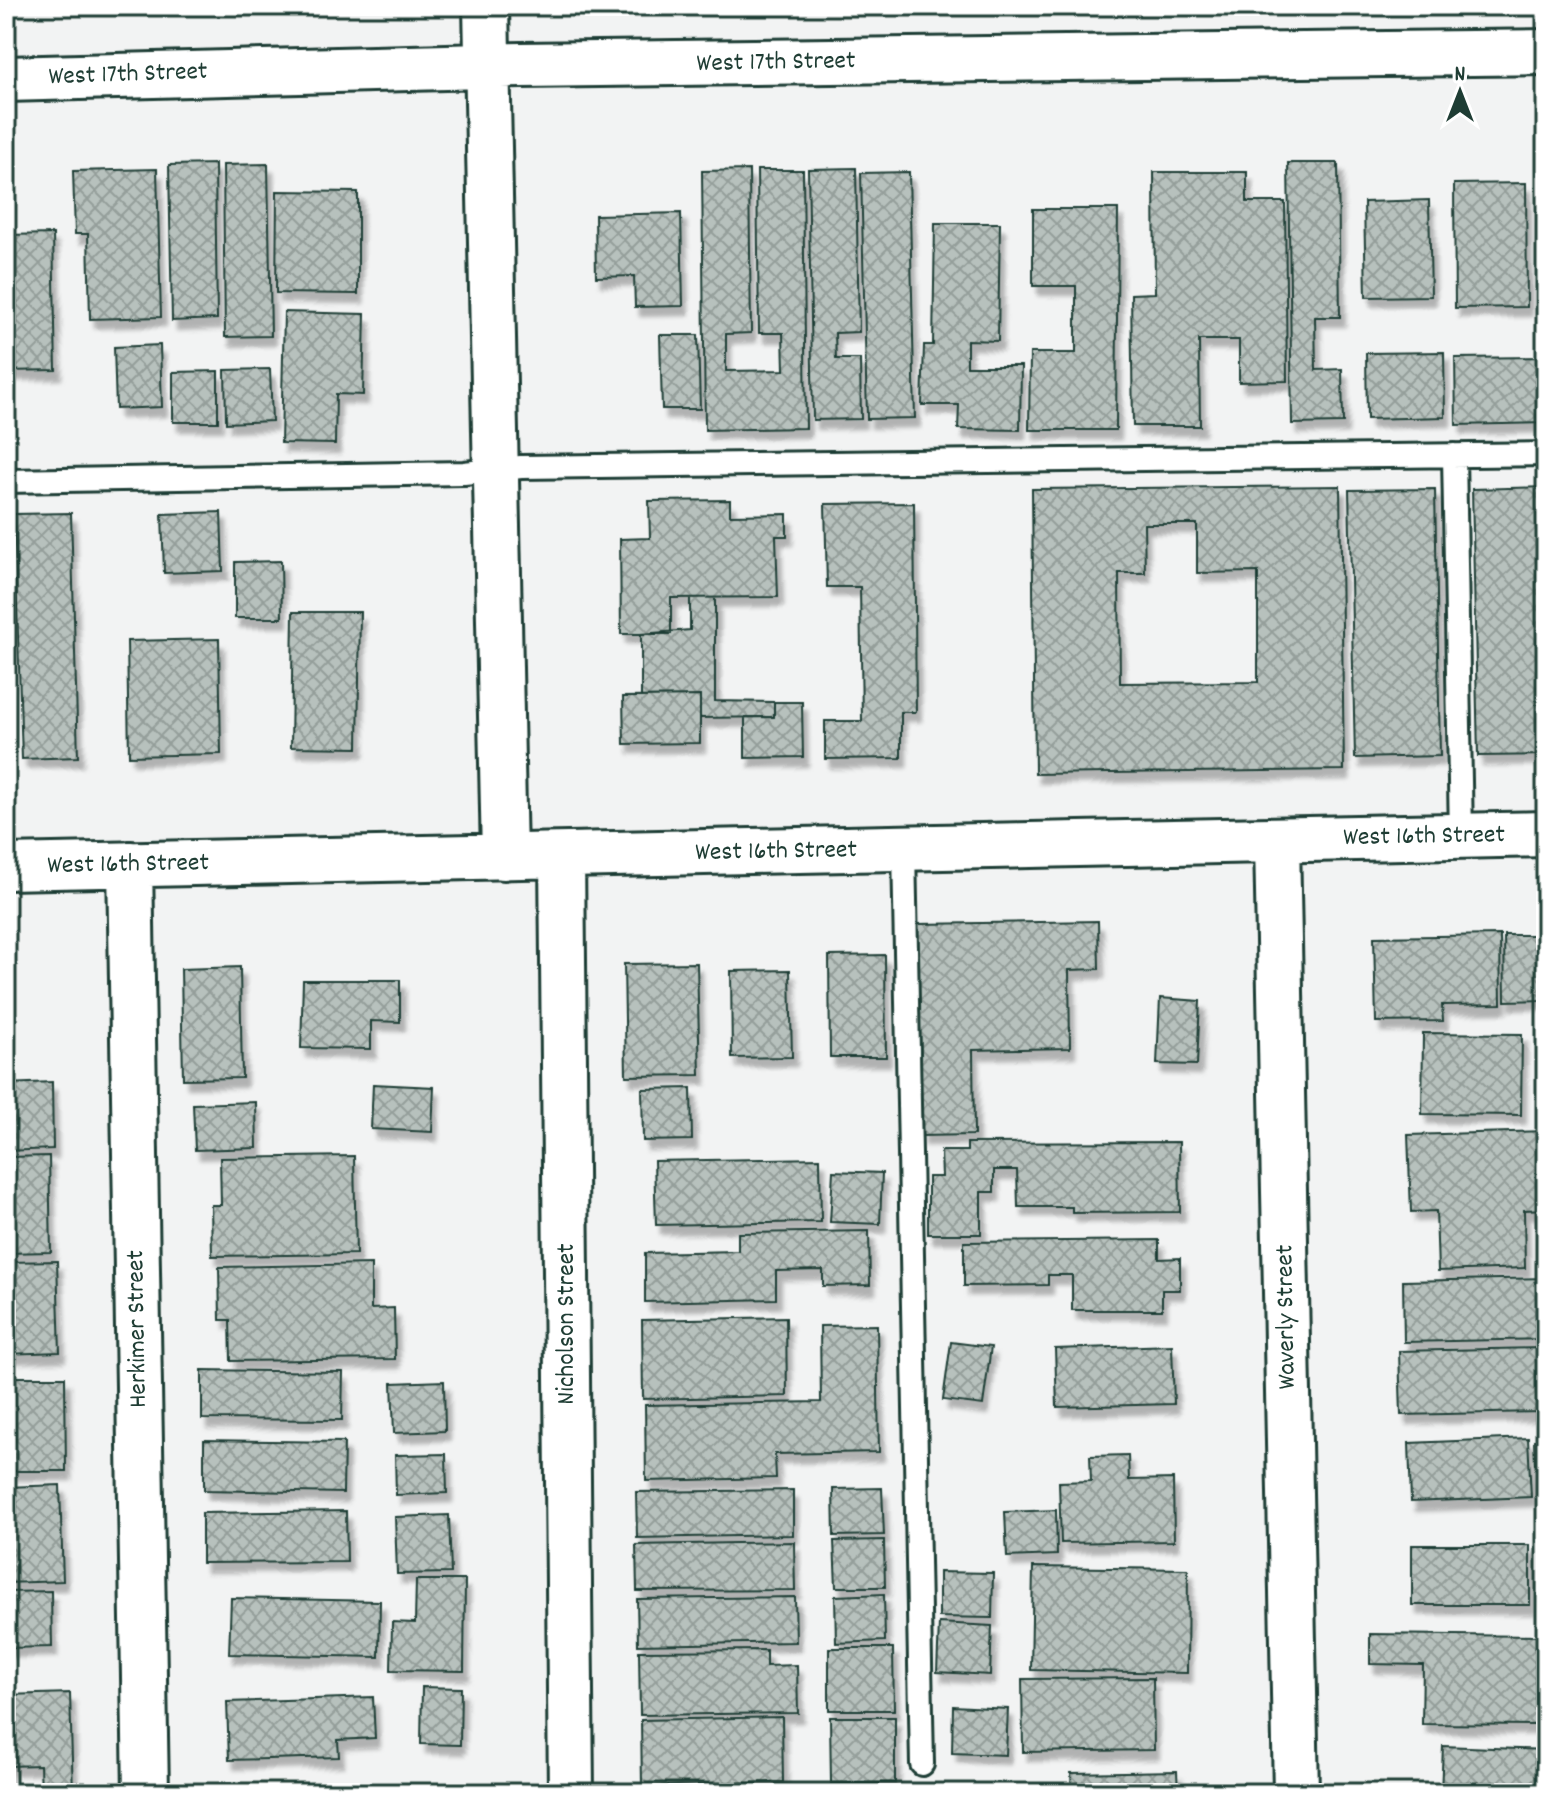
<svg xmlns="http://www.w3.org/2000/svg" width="1552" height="1799" font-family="Dekko,sans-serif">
<defs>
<pattern id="building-cross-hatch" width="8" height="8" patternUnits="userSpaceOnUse" patternTransform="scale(2)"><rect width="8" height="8" fill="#b7c1bd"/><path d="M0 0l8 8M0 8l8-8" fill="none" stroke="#949e9a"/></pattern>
<filter id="shadow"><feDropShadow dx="5" dy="9" stdDeviation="2" flood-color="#0004"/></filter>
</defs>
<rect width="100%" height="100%" fill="#f2f3f3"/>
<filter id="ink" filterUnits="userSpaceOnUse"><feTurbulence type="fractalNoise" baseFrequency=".0125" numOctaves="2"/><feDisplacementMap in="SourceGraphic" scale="16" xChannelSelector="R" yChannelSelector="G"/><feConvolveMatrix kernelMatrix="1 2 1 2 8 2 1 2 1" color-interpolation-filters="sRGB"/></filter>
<g filter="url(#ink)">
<path fill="url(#building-cross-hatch)" stroke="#1f3d34" stroke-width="2" fill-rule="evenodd" filter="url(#shadow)" d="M 1288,163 L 1338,163 L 1340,317 L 1315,317 L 1316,370 L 1342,369 L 1343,423 L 1292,424 Z
M 215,164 L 217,319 L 172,321 L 169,165 Z
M 268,164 L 271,336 L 225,337 L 223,165 Z
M 856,168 L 859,332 L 835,333 L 836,359 L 860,359 L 861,419 L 813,420 L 808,169 Z
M 157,169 L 161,317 L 90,319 L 88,234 L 75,234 L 73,171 Z
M 749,170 L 751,333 L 726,334 L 726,371 L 784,370 L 783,333 L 759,333 L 757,170 L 803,170 L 806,428 L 705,430 L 702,171 Z
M 909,172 L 915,418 L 867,419 L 861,173 Z
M 1154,172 L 1247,172 L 1247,202 L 1285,202 L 1287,381 L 1239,382 L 1239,340 L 1199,340 L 1200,426 L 1133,426 L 1131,294 L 1155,293 Z
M 1526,183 L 1527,307 L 1455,308 L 1454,184 Z
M 277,191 L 358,192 L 358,294 L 276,293 Z
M 1429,200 L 1431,296 L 1366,297 L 1364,202 Z
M 1033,209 L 1118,209 L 1116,430 L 1029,430 L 1030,353 L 1076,353 L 1076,286 L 1033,286 Z
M 681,213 L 683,306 L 635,307 L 634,276 L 596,277 L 595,215 Z
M 935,223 L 1000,223 L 998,341 L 967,340 L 967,366 L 1021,366 L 1020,430 L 958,429 L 959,405 L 922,405 L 924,345 L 933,345 Z
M 53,234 L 56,370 L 6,371 L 6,235 Z
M 284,312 L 365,314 L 363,395 L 336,394 L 335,444 L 281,443 Z
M 660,335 L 698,335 L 700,409 L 662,409 Z
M 160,345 L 162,407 L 116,409 L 114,347 Z
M 1444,352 L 1445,417 L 1367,419 L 1366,353 Z
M 1546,357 L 1546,423 L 1456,425 L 1455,358 Z
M 270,369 L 272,421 L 226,423 L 225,370 Z
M 218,371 L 218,422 L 173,422 L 173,372 Z
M 1340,486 L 1344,770 L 1035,774 L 1032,489 ZM 1144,524 L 1197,524 L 1197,573 L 1258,572 L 1258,682 L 1120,683 L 1119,573 L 1145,573 Z
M 1546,487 L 1546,755 L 1478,756 L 1472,489 Z
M 1435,489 L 1440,756 L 1355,758 L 1349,490 Z
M 730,500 L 730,515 L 787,514 L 787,536 L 776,536 L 778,597 L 671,598 L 671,634 L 621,634 L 620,539 L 650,538 L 649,501 Z
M 914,503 L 916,712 L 901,712 L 901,758 L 825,759 L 825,721 L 862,721 L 860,587 L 827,587 L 825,504 Z
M 221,512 L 223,571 L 164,573 L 162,514 Z
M 71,513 L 78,757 L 22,759 L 14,514 Z
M 281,561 L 282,618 L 235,618 L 235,562 Z
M 690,598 L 715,598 L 715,701 L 774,702 L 774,717 L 700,718 L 700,696 L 641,697 L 641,634 L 690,630 Z
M 293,612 L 360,612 L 358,748 L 291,747 Z
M 219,639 L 221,754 L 129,756 L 127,641 Z
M 6,677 L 8,755 L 6,755 Z
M 700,696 L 700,743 L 624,744 L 623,697 Z
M 774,702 L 802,702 L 803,757 L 745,758 L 745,717 L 774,717 Z
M 1098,921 L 1099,969 L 1069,970 L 1070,1048 L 973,1050 L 974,1135 L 921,1136 L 918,924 Z
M 1500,935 L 1501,1004 L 1442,1005 L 1443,1021 L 1376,1022 L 1374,937 Z
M 1504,935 L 1546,935 L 1546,1000 L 1505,1001 Z
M 885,955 L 886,1057 L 830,1057 L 829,956 Z
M 697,963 L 700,1075 L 626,1076 L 624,964 Z
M 240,967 L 242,1078 L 183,1079 L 181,969 Z
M 790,970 L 792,1057 L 732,1058 L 731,971 Z
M 303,980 L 400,980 L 400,1022 L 371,1021 L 371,1049 L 301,1048 Z
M 1160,998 L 1200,1001 L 1197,1065 L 1157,1064 Z
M 1423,1033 L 1522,1034 L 1521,1115 L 1422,1114 Z
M 52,1082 L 53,1149 L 6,1151 L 6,1084 Z
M 373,1084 L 434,1087 L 432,1132 L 371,1129 Z
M 691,1088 L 692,1140 L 643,1141 L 642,1089 Z
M 256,1102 L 257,1148 L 195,1150 L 193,1104 Z
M 1546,1131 L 1546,1209 L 1524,1210 L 1525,1268 L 1438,1271 L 1436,1211 L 1411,1212 L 1408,1135 Z
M 1179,1142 L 1180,1212 L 1072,1213 L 1072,1207 L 1018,1207 L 1017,1170 L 994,1170 L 994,1192 L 981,1192 L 981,1234 L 928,1234 L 928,1177 L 942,1177 L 941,1151 L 967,1151 L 967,1143 Z
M 49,1156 L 51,1252 L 6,1253 L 6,1157 Z
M 354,1156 L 356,1254 L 212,1256 L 211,1205 L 221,1205 L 220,1158 Z
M 820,1158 L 821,1222 L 656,1225 L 654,1161 Z
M 833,1171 L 882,1173 L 880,1224 L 830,1222 Z
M 869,1231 L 870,1285 L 823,1286 L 823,1270 L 776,1271 L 776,1299 L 645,1302 L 645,1253 L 738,1251 L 738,1233 Z
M 1159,1240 L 1159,1259 L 1180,1258 L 1180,1290 L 1162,1290 L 1162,1310 L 1072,1310 L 1072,1275 L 1048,1275 L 1048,1285 L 964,1286 L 964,1242 Z
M 57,1261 L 60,1352 L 6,1354 L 6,1262 Z
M 371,1264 L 371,1309 L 394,1308 L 395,1359 L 231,1361 L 230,1320 L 220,1320 L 219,1267 Z
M 1545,1278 L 1546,1339 L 1404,1342 L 1403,1281 Z
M 786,1317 L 787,1396 L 643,1399 L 642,1320 Z
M 877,1325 L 879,1452 L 775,1454 L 776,1478 L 646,1481 L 645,1405 L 821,1402 L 820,1326 Z
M 951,1342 L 991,1347 L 983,1405 L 943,1400 Z
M 1172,1345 L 1174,1404 L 1057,1407 L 1055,1349 Z
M 1541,1348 L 1542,1412 L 1401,1415 L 1399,1351 Z
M 202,1370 L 343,1372 L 342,1420 L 202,1419 Z
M 6,1377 L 65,1377 L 66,1471 L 6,1471 Z
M 444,1381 L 445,1431 L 394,1433 L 392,1383 Z
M 1528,1438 L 1531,1497 L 1411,1502 L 1409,1443 Z
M 204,1440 L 344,1442 L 343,1493 L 204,1490 Z
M 1534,1440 L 1546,1440 L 1546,1463 L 1535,1464 Z
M 446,1454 L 447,1493 L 396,1495 L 395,1455 Z
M 1128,1455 L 1129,1480 L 1173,1479 L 1174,1541 L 1061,1543 L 1059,1482 L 1091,1481 L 1090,1456 Z
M 60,1485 L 63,1581 L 6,1583 L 6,1487 Z
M 882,1488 L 884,1535 L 834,1536 L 833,1489 Z
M 793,1490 L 793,1535 L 637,1538 L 636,1492 Z
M 1056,1510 L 1057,1555 L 1007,1557 L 1005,1512 Z
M 346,1511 L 347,1562 L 202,1563 L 202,1513 Z
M 449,1515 L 451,1573 L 397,1574 L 395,1517 Z
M 884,1540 L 885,1587 L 836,1587 L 834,1541 Z
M 794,1542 L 795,1590 L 637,1591 L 636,1545 Z
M 1412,1545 L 1530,1545 L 1530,1605 L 1412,1605 Z
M 1033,1567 L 1188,1569 L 1187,1673 L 1031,1670 Z
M 939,1572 L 993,1573 L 992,1618 L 939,1617 Z
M 416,1580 L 465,1580 L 464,1671 L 391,1670 L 392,1622 L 415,1623 Z
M 51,1591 L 52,1647 L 6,1648 L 6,1592 Z
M 884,1594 L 885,1641 L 836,1643 L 835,1596 Z
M 795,1597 L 796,1642 L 638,1645 L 637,1599 Z
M 231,1598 L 380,1601 L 379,1657 L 229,1654 Z
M 939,1623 L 992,1626 L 990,1675 L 937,1672 Z
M 1370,1634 L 1540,1636 L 1539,1725 L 1422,1724 L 1423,1665 L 1370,1664 Z
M 829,1648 L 893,1648 L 894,1710 L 829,1710 Z
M 766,1650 L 766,1666 L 797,1665 L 798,1713 L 640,1715 L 639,1651 Z
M 1153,1678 L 1154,1750 L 1023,1752 L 1022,1679 Z
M 422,1687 L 461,1688 L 460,1745 L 421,1744 Z
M 70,1693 L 73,1793 L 41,1793 L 40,1765 L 8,1766 L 6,1792 L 6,1695 Z
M 373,1697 L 375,1738 L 338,1740 L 339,1757 L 229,1760 L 227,1702 Z
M 953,1706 L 1008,1709 L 1006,1755 L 952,1753 Z
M 782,1717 L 783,1782 L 642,1786 L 641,1720 Z
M 830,1717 L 895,1717 L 895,1783 L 831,1783 Z
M 1443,1746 L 1546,1750 L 1546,1792 L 1441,1793 Z
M 1177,1771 L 1178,1793 L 1072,1793 L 1071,1773 Z
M 996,1789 L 996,1793 L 956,1793 L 956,1790 Z
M 400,1791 L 462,1792 L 462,1793 L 400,1793 Z"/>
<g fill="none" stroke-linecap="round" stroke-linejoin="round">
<g stroke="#1f3d34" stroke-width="28">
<path id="service" d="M 1454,455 L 1461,836
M 6,481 L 464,473 L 521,467 L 1546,454
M 904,849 L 922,1764"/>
</g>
<g stroke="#1f3d34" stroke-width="50">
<path id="minor" d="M 486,6 L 504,857
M 6,79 L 521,65 L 1546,52
M 1277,841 L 1296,1793
M 562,856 L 571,1793
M 130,864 L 146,1793
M 6,867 L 1546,834"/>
</g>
<use href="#service" stroke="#fff" stroke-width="22"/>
<use href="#minor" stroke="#fff" stroke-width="44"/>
</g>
</g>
<g text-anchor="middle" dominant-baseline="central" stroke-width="8" stroke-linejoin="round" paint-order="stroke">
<g font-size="26" fill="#1f3d34" stroke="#fff">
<text transform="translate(776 63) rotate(-1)">West 17th Street</text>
<text transform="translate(128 75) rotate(-2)">West 17th Street</text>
<text transform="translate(1424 837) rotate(-1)">West 16th Street</text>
<text transform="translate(776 852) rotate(-1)">West 16th Street</text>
<text transform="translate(128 865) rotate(-1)">West 16th Street</text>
<text transform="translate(1287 1317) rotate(-91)">Waverly Street</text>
<text transform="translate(567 1324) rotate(-90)">Nicholson Street</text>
<text transform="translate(138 1329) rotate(-91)">Herkimer Street</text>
</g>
</g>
<rect width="1552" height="1799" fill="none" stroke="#fff" stroke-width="32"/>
<rect x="16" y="16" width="1520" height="1767" fill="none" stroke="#1f3d34" stroke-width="3" filter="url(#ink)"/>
<g transform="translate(1460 92)" stroke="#ffffff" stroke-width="6" paint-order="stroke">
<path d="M0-6L14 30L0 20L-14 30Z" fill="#1f3d34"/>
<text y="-12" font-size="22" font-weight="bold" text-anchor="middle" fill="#1f3d34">N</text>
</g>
</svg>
